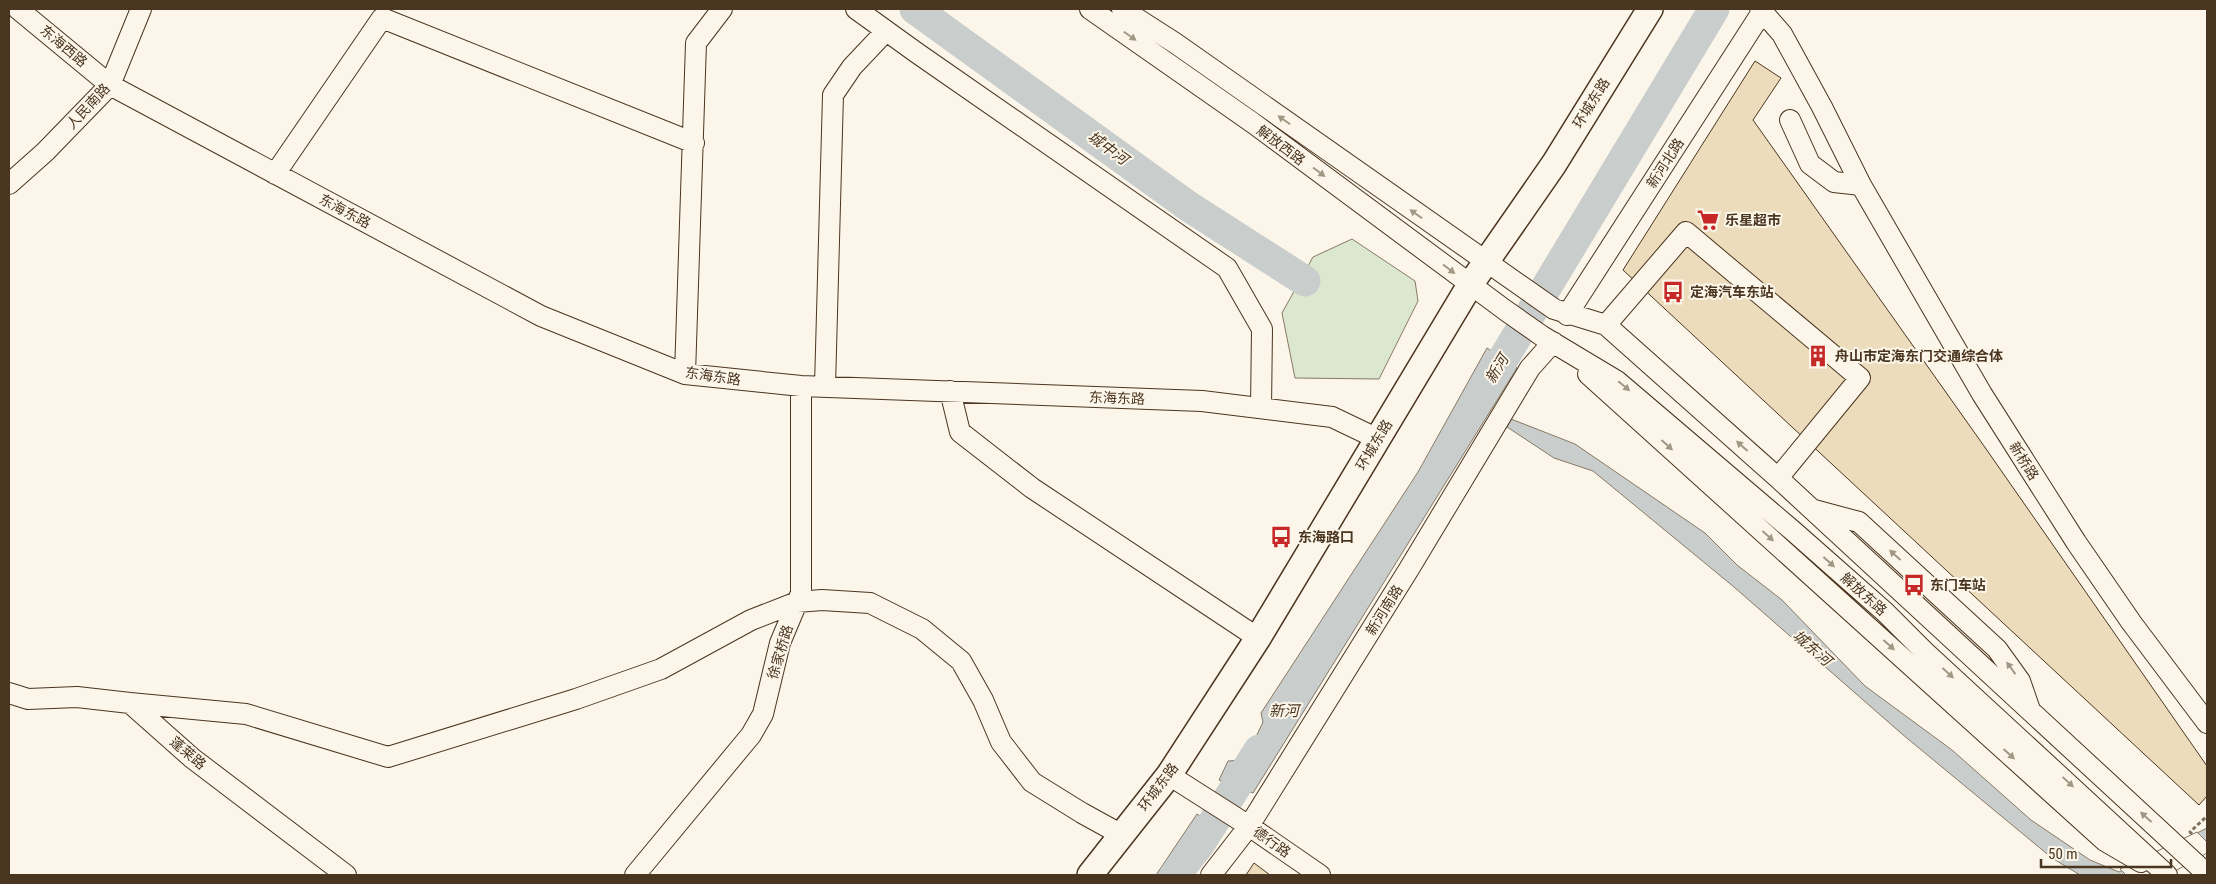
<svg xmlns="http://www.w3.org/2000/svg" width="2216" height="884" font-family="'Roboto Condensed','Noto Sans SC',sans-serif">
<rect width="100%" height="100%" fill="#fbf6e9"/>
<path fill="#dce7d0" stroke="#887966" d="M 1352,239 L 1415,281 L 1418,301 L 1379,379 L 1295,378 L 1282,313 L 1313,257 Z"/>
<path fill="#c9cecd" stroke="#887966" d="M 1487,348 L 1517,368 L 1253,793 L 1219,780 L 1228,761 L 1245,760 L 1263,722 L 1261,713 L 1418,472 Z
M 1511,419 L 1575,444 L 1705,533 L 1737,565 L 1782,600 L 1865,686 L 1952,750 L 2031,820 L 2090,860 L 2119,872 L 2207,828 L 2207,850 L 2163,875 L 2080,875 L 2052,858 L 1902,734 L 1734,587 L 1593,471 L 1554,458 L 1507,427 Z
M 1197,814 L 1225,832 L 1191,875 L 1156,875 Z"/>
<path fill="#fbf6e9" stroke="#887966" d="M 2197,832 L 2207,842 L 2207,853 L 2168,875 L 2126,875 L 2120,869 Z"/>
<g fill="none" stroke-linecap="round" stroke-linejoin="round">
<path stroke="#c9cecd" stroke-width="31" d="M 915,9 L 1188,206 L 1305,281
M 1482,394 L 1714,9
M 1175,875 L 1199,845 L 1259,750"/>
</g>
<path fill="#ecdcbc" stroke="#4a3520" d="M 1755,61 L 1781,78 L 1753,120 L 1984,446 L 2207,766 L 2207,796 L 2199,805 L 1623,270 Z
M 1254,863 L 1270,875 L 1246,875 Z"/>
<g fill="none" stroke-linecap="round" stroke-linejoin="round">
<g stroke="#4a3520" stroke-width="22">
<path id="minor" d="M 18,9 L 110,85 L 541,316 L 685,374 L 801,386 L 1202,401 L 1332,417 L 1378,439
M 856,9 L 917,53 L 1227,268 L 1262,329 L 1261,408
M 1090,9 L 1253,123 L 1505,310 L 1542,336 L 1617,381 L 1792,530 L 1885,612 L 1924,651 L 2167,875
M 1122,9 L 1175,43 L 1554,309 L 1606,325 L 1778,478 L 2207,874
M 1760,9 L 1782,34 L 1822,107 L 1861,185 L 1982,394 L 2076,542 L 2131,622 L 2207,723
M 1790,120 L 1810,164 L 1834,182 L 1861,185
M 275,174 L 382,18 L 694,143
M 9,184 L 45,152 L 110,85 L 141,9
M 1567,315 L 1764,9
M 1606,325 L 1686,232 L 1860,378 L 1778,478
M 685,374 L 696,43 L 722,9
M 1588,374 L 2105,841 L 2141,862
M 825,386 L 833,95 L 852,67 L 886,31
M 950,391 L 960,432 L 1032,488 L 1258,638
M 1814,510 L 1859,522 L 1997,649 L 2020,681 L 2030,710
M 9,693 L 28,699 L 77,697 L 130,703 L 192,758 L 346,875
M 130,703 L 246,714 L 388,757 L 576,699 L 661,669 L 751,620 L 797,602 L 822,600 L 870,603 L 922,629 L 961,661 L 983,700 L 1001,742 L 1032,782 L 1082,813 L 1122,835
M 1169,775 L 1249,826 L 1320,875
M 635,875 L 751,735 L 763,714 L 780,643 L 801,593 L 801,386
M 1211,875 L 1249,826 L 1409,569 L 1530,368 L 1553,342"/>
</g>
<g stroke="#4a3520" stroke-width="28">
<path id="major" d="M 1090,875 L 1169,775 L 1258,638 L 1470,285 L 1554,164 L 1650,9"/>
</g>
<path stroke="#7f6f5c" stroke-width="3" stroke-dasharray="4 2.5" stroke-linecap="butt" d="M 2192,834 L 2190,832 L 2207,816"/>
<use href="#minor" stroke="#fbf6e9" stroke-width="20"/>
<use href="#major" stroke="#fbf6e9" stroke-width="25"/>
</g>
<defs><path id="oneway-solid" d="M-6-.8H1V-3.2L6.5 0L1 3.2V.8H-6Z" transform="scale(1.25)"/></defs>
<g fill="#a29684">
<use href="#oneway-solid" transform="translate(1130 36) rotate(35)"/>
<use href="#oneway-solid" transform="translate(1284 120) rotate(-145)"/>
<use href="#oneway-solid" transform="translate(1319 172) rotate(37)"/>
<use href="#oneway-solid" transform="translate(1416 214) rotate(-145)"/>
<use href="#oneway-solid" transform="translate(1449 269) rotate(37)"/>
<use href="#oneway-solid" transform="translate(1624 386) rotate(40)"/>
<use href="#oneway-solid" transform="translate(1667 445) rotate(42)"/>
<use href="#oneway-solid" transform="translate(1742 446) rotate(-138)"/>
<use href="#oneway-solid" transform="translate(1768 536) rotate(42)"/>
<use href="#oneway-solid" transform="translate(1895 555) rotate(-138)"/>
<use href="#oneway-solid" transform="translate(1829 562) rotate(42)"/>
<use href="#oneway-solid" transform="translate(1889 645) rotate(42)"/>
<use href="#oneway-solid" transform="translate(2011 668) rotate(-126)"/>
<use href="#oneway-solid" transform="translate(1948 673) rotate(42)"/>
<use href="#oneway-solid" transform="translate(2009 754) rotate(42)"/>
<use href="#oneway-solid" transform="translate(2068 782) rotate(43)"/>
<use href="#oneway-solid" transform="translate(2146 817) rotate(-138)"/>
</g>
<defs>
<g id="supermarket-bare" transform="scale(1.725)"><path d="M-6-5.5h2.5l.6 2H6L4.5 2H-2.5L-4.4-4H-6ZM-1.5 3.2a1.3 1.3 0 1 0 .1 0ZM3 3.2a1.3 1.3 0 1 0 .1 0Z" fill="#c62828" stroke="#fbf6e9" stroke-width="2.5" paint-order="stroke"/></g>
<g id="bus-bare" transform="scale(1.725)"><path d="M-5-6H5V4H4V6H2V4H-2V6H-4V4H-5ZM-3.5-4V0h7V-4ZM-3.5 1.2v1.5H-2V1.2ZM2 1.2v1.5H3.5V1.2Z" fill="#c62828" stroke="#fbf6e9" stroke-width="2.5" paint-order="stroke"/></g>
<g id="building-bare" transform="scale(1.725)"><path d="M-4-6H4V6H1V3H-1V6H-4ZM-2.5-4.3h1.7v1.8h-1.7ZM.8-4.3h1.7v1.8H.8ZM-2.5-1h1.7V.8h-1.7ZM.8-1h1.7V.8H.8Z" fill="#c62828" stroke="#fbf6e9" stroke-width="2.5" paint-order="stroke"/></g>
</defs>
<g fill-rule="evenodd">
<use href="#supermarket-bare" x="1708" y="220"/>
<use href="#bus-bare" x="1673" y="292"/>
<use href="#building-bare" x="1818" y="356"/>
<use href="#bus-bare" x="1281" y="537"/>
<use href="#bus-bare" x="1914" y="585"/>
</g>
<g text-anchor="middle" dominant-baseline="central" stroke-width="4" stroke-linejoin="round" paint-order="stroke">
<g font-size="14" fill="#4a3520" stroke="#fbf6e9">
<text transform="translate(64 46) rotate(40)">东海西路</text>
<text transform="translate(1591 103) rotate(-58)">环城东路</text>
<text transform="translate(88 106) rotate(-47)">人民南路</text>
<text transform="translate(1281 145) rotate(37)">解放西路</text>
<text transform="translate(1665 163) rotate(-57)">新河北路</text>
<text transform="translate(345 211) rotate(28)">东海东路</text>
<text transform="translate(713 376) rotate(8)">东海东路</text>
<text transform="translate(1117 398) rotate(2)">东海东路</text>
<text transform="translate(1374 445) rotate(-59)">环城东路</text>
<text transform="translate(2024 461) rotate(58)">新桥路</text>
<text transform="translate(1864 594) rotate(42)">解放东路</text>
<text transform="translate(1384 610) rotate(-58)">新河南路</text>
<text transform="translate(780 652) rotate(-73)">徐家桥路</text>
<text transform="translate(188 753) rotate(40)">蓬莱路</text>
<text transform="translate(1158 787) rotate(-53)">环城东路</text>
<text transform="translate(1272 842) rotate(35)">德行路</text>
</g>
<g font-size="14" font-weight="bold" fill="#4a3520" stroke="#fbf6e9" text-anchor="start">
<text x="1725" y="220">乐星超市</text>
<text x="1690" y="292">定海汽车东站</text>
<text x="1835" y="356">舟山市定海东门交通综合体</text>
<text x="1298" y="537">东海路口</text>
<text x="1930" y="585">东门车站</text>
</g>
<g font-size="15" font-style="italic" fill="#4a3520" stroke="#fbf6e9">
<text transform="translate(1108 148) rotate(36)">城中河</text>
<text transform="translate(1497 369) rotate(-59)">新河</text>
<text transform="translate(1812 648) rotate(41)">城东河</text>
<text x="1284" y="711">新河</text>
</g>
</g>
<rect width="2216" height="884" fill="none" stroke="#4a3520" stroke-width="20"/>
<path d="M2041 859v8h130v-8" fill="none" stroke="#4a3520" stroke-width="2.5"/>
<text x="2048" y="859" font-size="15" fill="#4a3520" stroke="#fbf6e9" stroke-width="4" paint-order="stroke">50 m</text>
</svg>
